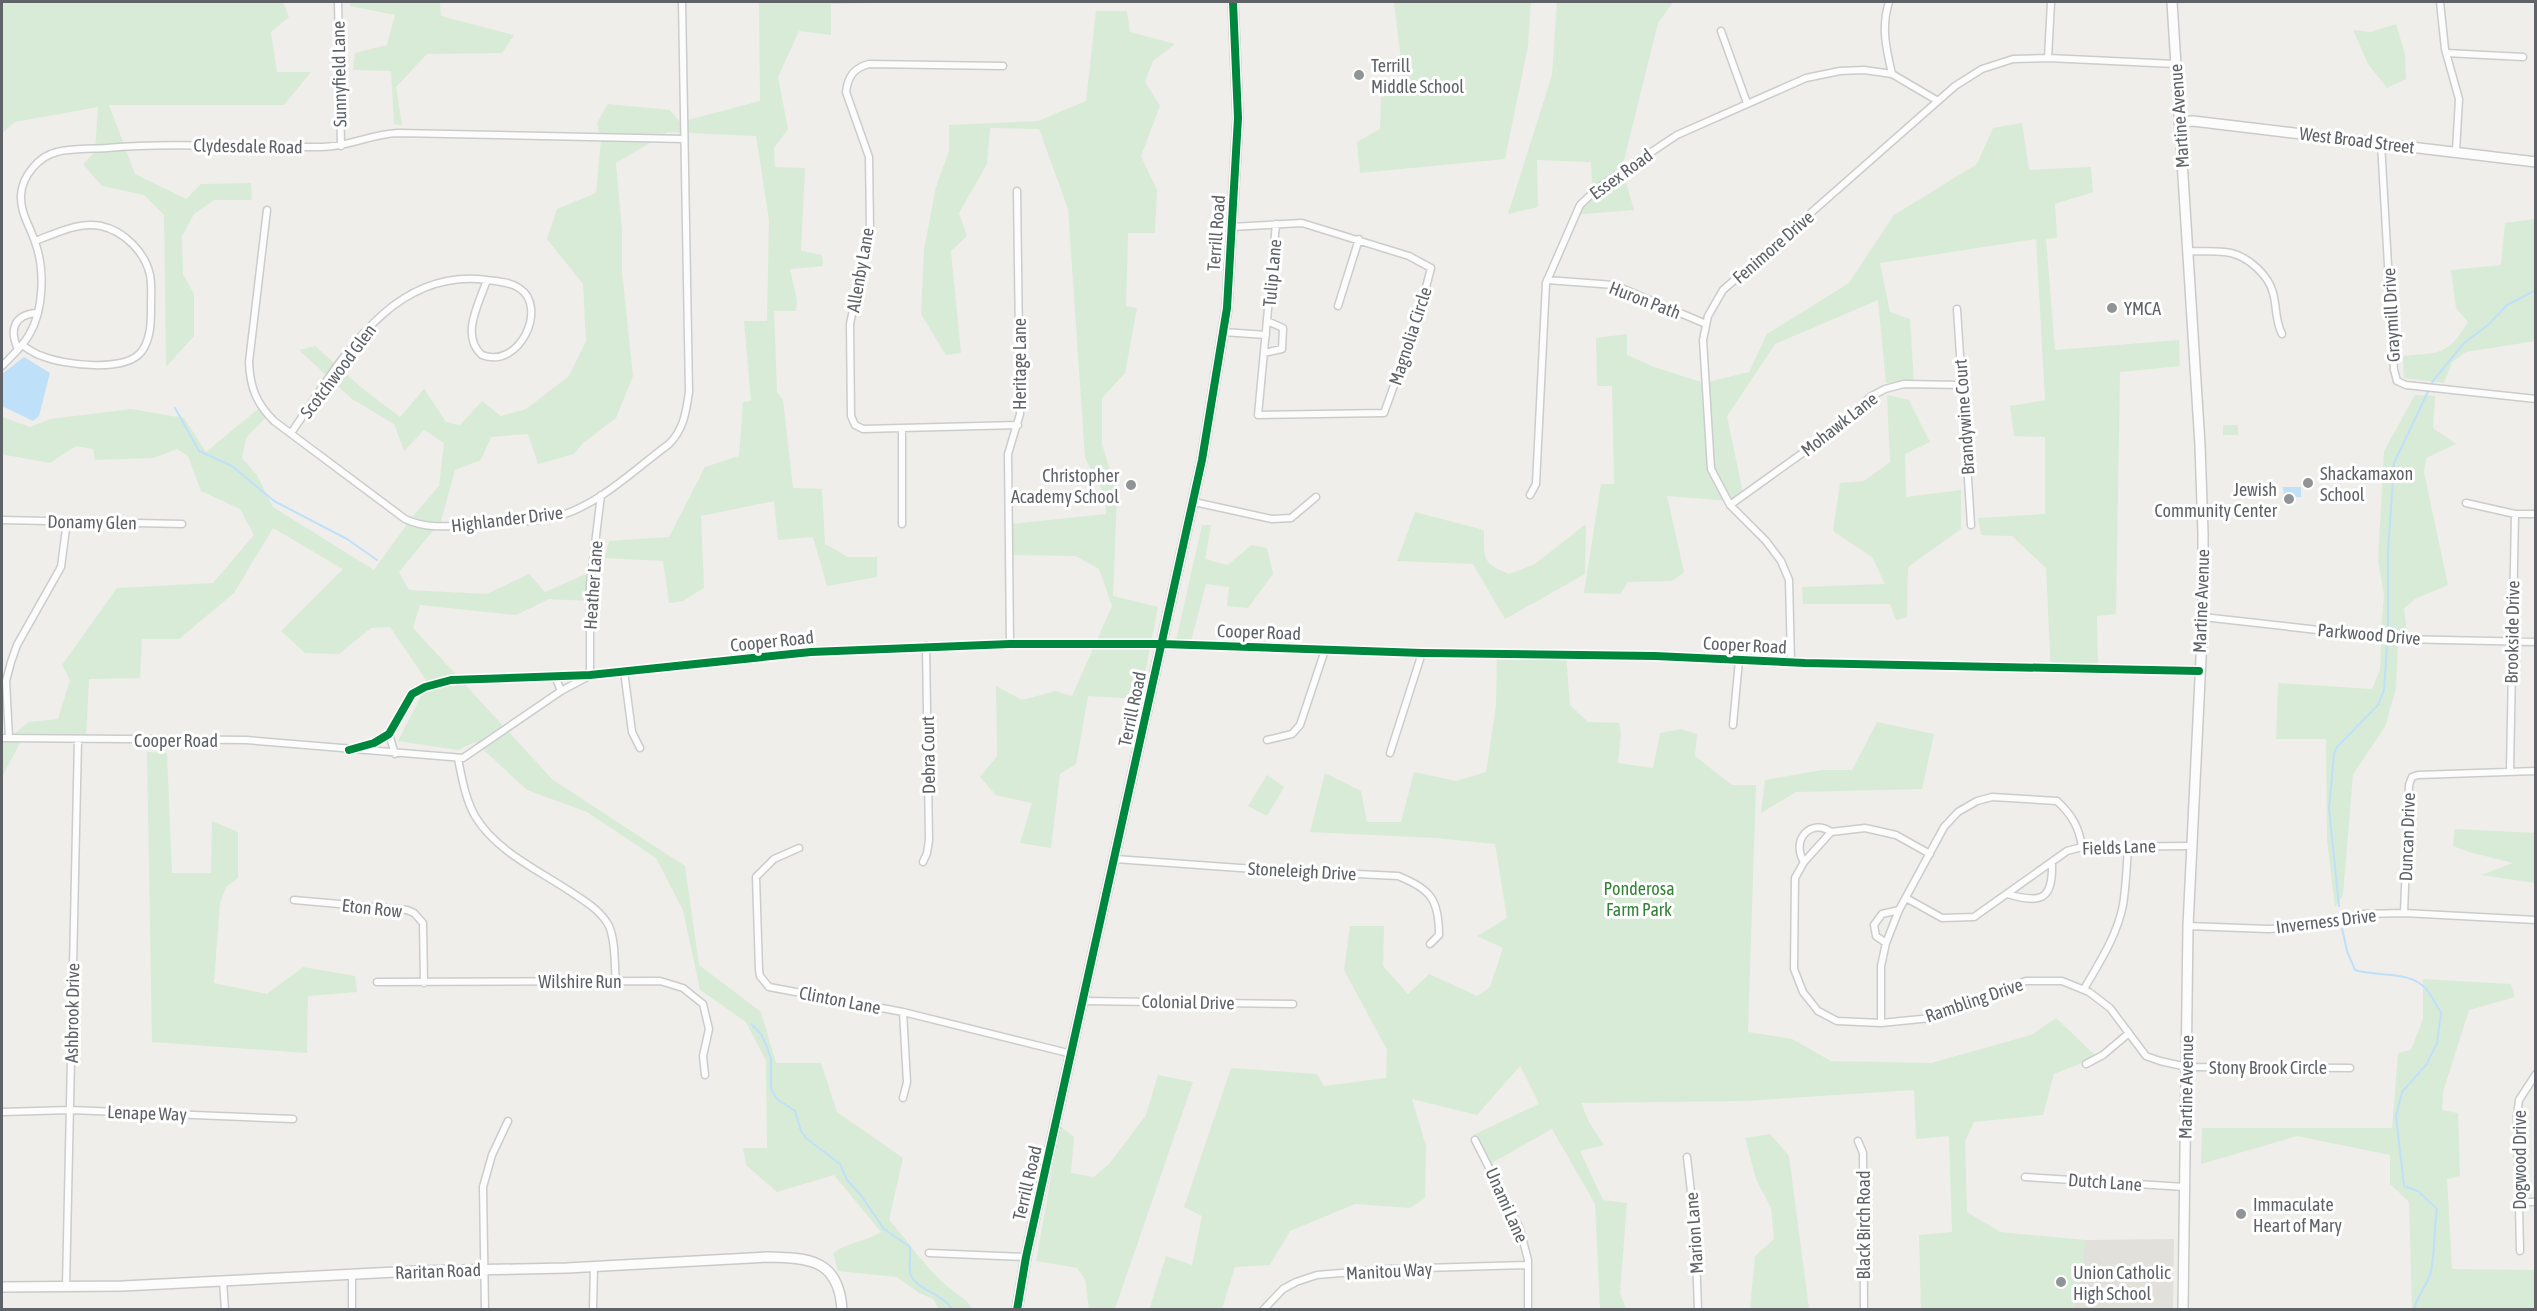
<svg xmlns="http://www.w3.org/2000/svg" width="2537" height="1311" font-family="'Asap Condensed',sans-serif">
<rect width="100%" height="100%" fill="#efeeea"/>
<path fill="#e2e0da" d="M 2174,1239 L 2173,1309 L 1952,1309 L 2086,1240 Z"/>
<path fill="#d8ebd6" d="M 2,2 L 283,2 L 289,17 L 271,32 L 277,72 L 311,72 L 284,105 L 109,105 L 135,174 L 186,199 L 201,184 L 251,183 L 252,200 L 214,200 L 194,214 L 182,236 L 183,274 L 194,294 L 194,336 L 166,367 L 164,215 L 144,195 L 102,186 L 83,164 L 95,152 L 98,107 L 15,122 L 2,133 Z
M 350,2 L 440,2 L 441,16 L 514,35 L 502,53 L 427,54 L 396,87 L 402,125 L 394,124 L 391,71 L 353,70 L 355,53 L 387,45 L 395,15 L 350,6 Z
M 759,2 L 912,2 L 831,4 L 831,35 L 799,31 L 778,77 L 788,129 L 774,148 L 775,167 L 805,168 L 801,251 L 822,255 L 823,266 L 790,269 L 797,300 L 796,311 L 774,311 L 777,392 L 783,400 L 793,488 L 822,489 L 825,544 L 848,557 L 877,557 L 877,577 L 827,586 L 813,537 L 778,540 L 774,501 L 701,516 L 704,588 L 683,601 L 669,603 L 663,561 L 605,558 L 609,541 L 669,537 L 705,467 L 739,456 L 743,402 L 751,401 L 744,321 L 767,321 L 769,220 L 756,136 L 668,132 L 616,163 L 622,230 L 622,272 L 633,376 L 616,418 L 583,443 L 574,454 L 538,464 L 528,434 L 491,437 L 481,460 L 455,470 L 441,521 L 399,572 L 409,590 L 487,594 L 529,574 L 545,592 L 593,571 L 589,601 L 549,599 L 516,615 L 420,605 L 413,628 L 553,780 L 685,866 L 699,965 L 761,1012 L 776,1063 L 821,1063 L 837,1112 L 903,1158 L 889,1220 C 910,1243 927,1271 952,1290 C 959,1296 969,1301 972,1309 L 939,1309 L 933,1299 L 919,1293 L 897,1277 L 838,1271 L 833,1253 C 848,1242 865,1242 881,1232 L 834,1175 L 777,1192 L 746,1165 L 743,1148 L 767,1148 L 766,1061 L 746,1022 L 700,990 L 683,910 L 656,858 L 587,812 L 527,790 L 475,742 L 458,750 L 398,741 L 428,683 L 390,627 L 371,628 L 339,654 L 305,653 L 281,631 L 343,569 L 273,528 L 234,593 L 179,639 L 142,639 L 140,678 L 89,679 L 86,739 L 23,737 L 2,777 L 2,743 L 29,722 L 58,719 L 70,680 L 62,665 L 117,588 L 213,583 L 254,535 L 240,509 L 201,491 L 188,456 L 177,449 L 154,458 L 95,460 L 93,449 L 76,446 L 50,463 L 6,455 L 2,454 L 2,417 L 30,427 L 50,419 L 131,409 L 184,418 L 206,452 L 263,405 L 271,412 L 246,438 L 242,458 L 257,475 L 273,507 L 374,570 L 413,516 L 439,486 L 444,443 L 424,430 L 404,451 L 394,424 L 352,399 L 299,350 L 315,346 L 363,389 L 400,417 L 424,389 L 446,422 L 460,425 L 482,401 L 501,416 L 526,409 L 569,376 L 586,341 L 583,284 L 547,239 L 557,209 L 596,193 L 601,141 L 597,123 L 608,104 L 670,110 L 680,122 L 760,101 Z
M 1394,2 L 1531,2 L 1528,46 L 1505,159 L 1360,173 L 1357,142 L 1380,129 L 1381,97 L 1405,93 Z
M 1557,2 L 1673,2 L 1658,23 L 1622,168 L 1634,210 L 1572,215 L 1592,184 L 1591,162 L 1537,160 L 1538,207 L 1508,214 L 1552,75 Z
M 1096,11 L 1127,11 L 1130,32 L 1175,44 L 1153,61 L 1145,82 L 1160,106 L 1141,156 L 1157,190 L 1155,233 L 1128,233 L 1126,306 L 1137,308 L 1125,373 L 1102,398 L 1102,444 L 1117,495 L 1113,596 L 1158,607 L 1140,699 L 1088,696 L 1076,764 L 1060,774 L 1051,848 L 1020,843 L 1032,803 L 996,795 L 980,777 L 997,756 L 996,686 L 1022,700 L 1056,691 L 1072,696 L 1112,606 L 1099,569 L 1075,556 L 1009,555 L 1010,524 L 1106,514 L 1105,495 L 1085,458 L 1068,209 L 1039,129 L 990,128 L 987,164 L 959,213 L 967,236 L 951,251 L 961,353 L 946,355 L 921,314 L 924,249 L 936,187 L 949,151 L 949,125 L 1038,121 L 1086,101 Z
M 2396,24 L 2405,54 L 2406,79 L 2387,88 L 2368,64 L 2353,30 L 2371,32 Z
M 2022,123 L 2029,170 L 2091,167 L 2093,192 L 2055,204 L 2057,238 L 2046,239 L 2055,350 L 2179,340 L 2180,366 L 2120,372 L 2116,614 L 2097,616 L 2098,675 L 2051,673 L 2046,568 L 2012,536 L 1981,535 L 1978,518 L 2045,514 L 2045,437 L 2014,436 L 2010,406 L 2045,400 L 2036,239 L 1880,263 L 1890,312 L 1910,319 L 1914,383 L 1886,383 L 1878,300 L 1775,344 L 1727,416 L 1743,493 L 1730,501 L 1667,496 L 1684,572 L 1672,581 L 1628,582 L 1620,594 L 1584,593 L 1601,484 L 1614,484 L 1612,386 L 1597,386 L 1596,338 L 1627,334 L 1627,355 L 1654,367 L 1704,383 L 1749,372 L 1767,334 L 1849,283 L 1894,215 L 1977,164 L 1993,128 Z
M 2535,219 L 2535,341 L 2466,352 L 2452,362 L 2444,383 L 2404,378 L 2403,356 C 2441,352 2446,357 2468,322 L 2456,308 L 2451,270 L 2501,265 L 2505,223 Z
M 1887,395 L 1909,400 L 1930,442 L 1905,454 L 1906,497 L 1961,490 L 1961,529 L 1908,567 L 1907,617 L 1896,620 L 1890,604 L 1803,604 L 1802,587 L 1885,584 L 1872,557 L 1833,531 L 1840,483 L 1864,481 L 1890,462 Z
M 2415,395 L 2435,396 L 2433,428 L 2456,444 L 2426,458 L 2424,472 L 2448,585 L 2415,599 L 2404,609 L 2407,633 L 2381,631 L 2384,595 L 2378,560 L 2384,451 Z
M 2223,425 L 2238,425 L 2238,435 L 2223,435 Z
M 1415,512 L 1484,530 C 1484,558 1481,563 1509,574 L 1535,564 L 1586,524 L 1585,574 L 1505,619 L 1473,564 L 1397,561 Z
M 1202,525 L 1211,525 L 1205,559 L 1228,565 L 1251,545 L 1267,548 L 1273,574 L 1248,608 L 1227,606 L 1229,587 L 1206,584 L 1190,645 L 1175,645 Z
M 2398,643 L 2396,688 L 2385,727 L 2353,774 L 2343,895 L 2335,907 L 2327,840 L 2326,739 L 2276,739 L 2278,683 L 2372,689 L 2380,670 L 2381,644 Z
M 1497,653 L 1566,655 L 1570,705 L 1588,722 L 1619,723 L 1621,733 L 1618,763 L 1653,768 L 1660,733 L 1681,729 L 1697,734 L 1695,756 L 1732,785 L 1756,785 L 1748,1032 L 1792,1039 L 1831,1061 L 1931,1063 L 2031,1035 L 2056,1018 L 2097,1057 L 2054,1074 L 2043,1115 L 1974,1122 L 1965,1141 L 1967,1212 L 2000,1232 L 2086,1240 L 2076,1302 L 2071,1309 L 1921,1309 L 1919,1235 L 1952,1232 L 1949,1136 L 1916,1139 L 1914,1090 L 1745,1101 L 1581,1103 L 1589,1122 L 1604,1145 L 1580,1151 L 1603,1200 L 1627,1203 L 1620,1293 L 1626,1309 L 1600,1309 L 1595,1204 L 1552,1129 L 1488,1165 L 1473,1135 L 1539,1104 L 1520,1066 L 1477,1115 L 1412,1099 L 1426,1146 L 1425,1198 L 1410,1208 L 1355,1204 L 1290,1231 L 1270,1265 L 1235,1267 L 1222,1309 L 1149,1310 L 1166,1256 L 1192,1265 L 1202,1216 L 1184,1207 L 1231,1068 L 1317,1074 L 1324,1086 L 1386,1078 L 1387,1050 L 1344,970 L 1350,926 L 1384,926 L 1383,966 L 1408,994 L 1429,974 L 1477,996 L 1490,987 L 1503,948 L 1477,936 L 1507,918 L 1495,844 L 1436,838 L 1310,832 L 1325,773 L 1361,791 L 1367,822 L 1401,822 L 1414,772 L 1456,781 L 1486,772 L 1496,706 Z
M 1877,722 L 1934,734 L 1922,789 L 1796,792 L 1761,813 L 1765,780 L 1822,770 L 1852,770 Z
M 147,752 L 167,753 L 172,873 L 211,873 L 212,821 L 238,832 L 238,878 L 226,887 L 220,903 L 214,983 L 267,994 L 303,967 L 355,976 L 357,992 L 308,996 L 307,1053 L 152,1042 Z
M 1267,775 L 1284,787 L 1267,816 L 1248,806 Z
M 2455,829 L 2535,833 L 2535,883 L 2481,875 L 2513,863 L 2469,852 L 2453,846 Z
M 2423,979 L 2511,984 L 2515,997 L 2469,1010 L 2443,1092 L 2442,1110 L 2458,1113 L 2460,1176 L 2447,1179 L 2452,1269 L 2535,1270 L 2535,1309 L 2412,1309 L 2409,1202 L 2390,1184 L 2390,1155 L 2297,1136 L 2201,1164 L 2202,1128 L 2392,1128 L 2398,1053 L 2411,1050 L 2423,1019 Z
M 1158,1075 L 1193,1082 L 1115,1309 L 1089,1309 L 1085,1279 L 1077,1268 L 1036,1261 L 1060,1126 L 1074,1137 L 1071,1173 L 1094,1177 L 1110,1163 L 1146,1115 Z
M 1770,1134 L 1789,1156 L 1809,1309 L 1750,1309 L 1755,1256 L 1774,1239 L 1771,1208 L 1756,1179 L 1745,1138 Z"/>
<path fill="#bfe0f9" d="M 24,357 L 50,373 L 39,416 L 33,421 L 2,406 L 2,374 Z
M 2283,487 L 2301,487 L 2301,497 L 2284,498 Z"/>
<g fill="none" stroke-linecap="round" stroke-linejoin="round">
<path stroke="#bfe0f9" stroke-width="2" d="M 175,408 L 199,451 L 232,466 L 274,501 L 347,539 L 377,560
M 2388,627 L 2388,552 L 2394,463 L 2433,381 L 2464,343 L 2488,325 L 2507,305 L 2536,290
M 2339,906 L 2329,808 L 2334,754 L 2337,747 L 2378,705 L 2384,690 L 2387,646
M 2342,928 L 2347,951 L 2355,970 C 2376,977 2410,970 2426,989 C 2432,996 2436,1005 2441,1013 L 2437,1043 L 2426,1065 L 2402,1092 L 2396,1116 L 2404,1186 L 2418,1191 L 2437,1209 C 2434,1229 2435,1251 2431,1271 C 2428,1285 2416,1297 2414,1310
M 751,1024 L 761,1034 L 767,1047 L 771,1059 L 771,1089 L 777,1099 L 795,1111 L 801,1131 L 806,1138 L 840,1164 L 847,1180 L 860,1194 L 884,1229 L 910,1247 C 911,1256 908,1268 911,1276 C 918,1290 943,1294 953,1310"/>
<g stroke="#cbcccc" stroke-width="9">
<path id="street" d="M 338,2 L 341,146
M 1889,2 C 1881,27 1886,48 1892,74
M 2440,2 L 2445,49 L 2459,99 L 2456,151
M 1721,31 L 1747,103
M 2446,53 L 2523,57
M 2048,58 L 2051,2
M 1003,66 L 869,64 C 854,68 848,76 846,92 L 869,157 L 870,229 L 850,324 L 851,416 L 855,425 L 863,429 L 1018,425
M 2381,143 L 2394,370 L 2397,381 L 2406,385 L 2536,399
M 267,210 L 249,362 C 250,387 256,403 274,421 L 405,519 C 428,530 452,526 477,524 C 503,522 533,523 559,516 C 600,504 635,469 669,444 C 684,429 686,412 689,392 L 682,2
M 1231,227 L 1302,223 L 1409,256 L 1431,268 L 1417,322 L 1384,413 L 1258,415 L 1276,224
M 2189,251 C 2202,252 2218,250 2231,253 C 2249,257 2269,276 2273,293 C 2277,307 2275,321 2282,334
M 487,280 C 497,281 510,282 519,288 C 549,307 519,370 482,355 C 460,336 479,303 487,280 Z
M 1547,280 L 1614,285 L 1706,324
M 1338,306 L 1359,239
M 1957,309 L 1971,525
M 1223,332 L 1266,335
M 22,345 C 28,349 35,354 42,356 C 64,365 126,373 142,351 C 151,338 151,322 151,307 C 151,297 152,285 150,275 C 145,252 124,231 101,226 C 79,221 55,234 35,241
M 18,349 C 9,330 14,315 36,313
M 1264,353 L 1282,349 L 1283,328 L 1267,321
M 2,366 C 11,357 22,347 29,335 C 44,310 45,269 35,242 C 30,226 20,213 21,195 C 22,176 39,156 57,152 C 72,148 91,149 107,148 C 178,142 250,148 322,147 C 348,147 371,134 398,133 L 684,139
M 902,428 L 902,524
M 291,433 C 339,365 389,267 487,280
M 1530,495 L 1536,484 L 1546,283 L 1580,205 L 1599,187 L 1677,135 L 1806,78 L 1840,71 L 1864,70 L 1892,74 L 1938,101
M 1194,502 L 1272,519 L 1291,518 L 1316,497
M 2466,503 L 2515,514 L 2536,514
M 1730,505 L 1829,434 L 1870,397 L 1885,389 L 1904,384 L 1962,385
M 2,520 L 182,524
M 2203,617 L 2398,639 L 2536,642
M 1010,644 L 1008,454 L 1020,414 L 1017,191
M 1791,662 L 1789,580 L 1781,561 L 1766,541 L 1730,505 L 1711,469 L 1703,340 L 1708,316 L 1723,290 L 1955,86 L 1982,69 L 2013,59 L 2048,58 L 2175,64
M 624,671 L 632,732 L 640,748
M 590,675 L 590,585 L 601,495
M 555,676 L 561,691
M 1733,725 L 1739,660
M 389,734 L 395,754
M 2,738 L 246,740 L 463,758 L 561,691 L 587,677
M 9,738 L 6,681 L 11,662 L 17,645 L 61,567 L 67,521
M 1267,740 L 1292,734 L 1300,725 L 1325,650
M 349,750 L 374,743 L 389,734 L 412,694 L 425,687 L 451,680 L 590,675 L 811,652 L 1010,644 L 1162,644 L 1422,653 L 1655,656 L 1805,663 L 2199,671
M 1390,753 L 1422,653
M 458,759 C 462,778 465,798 475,816 C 495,850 536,869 568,890 C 583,900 600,909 609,926 C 616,942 614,964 616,981
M 2510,770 L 2515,514
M 799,848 L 774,859 L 756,877 L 759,970 L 760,976 L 769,987 L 903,1012 L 1072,1054
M 1930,854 L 1896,835 L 1865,828 L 1831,832 L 1804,862 L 1795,878 L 1794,969 L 1803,992 L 1818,1011 L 1837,1021 L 1881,1023 L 1931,1018 L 2026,981 L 2062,981 L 2089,992 L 2110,1008 L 2146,1056 L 2160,1061 L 2187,1067 L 2350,1068
M 1115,859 L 1254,869 L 1398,876 C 1431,889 1439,900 1439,935 L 1430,944
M 923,862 L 927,853 L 929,840 L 926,646
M 1804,862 C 1790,839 1812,818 1831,832
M 2007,894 C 2042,904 2053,900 2052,862
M 1906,898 L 1942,918 L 1974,917 L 2067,851 L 2082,847 L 2191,846
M 294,900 L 407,910 L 414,913 L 423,923 L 424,983
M 2404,913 L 2409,785 L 2412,777 L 2418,775 L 2536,771
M 2188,926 L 2268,929 L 2307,927 L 2364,914 L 2404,913 L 2536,920
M 1886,943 L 1876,936 L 1874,925 L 1882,914 L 1899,910
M 377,982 L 660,981 L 683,988 L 703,1004 L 709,1029 L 703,1056 L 705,1075
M 2084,989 C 2099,963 2117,936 2123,905 C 2126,886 2127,865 2128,845
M 1084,1001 L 1293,1004
M 1881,1023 L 1881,966 L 1886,943 L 1899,910 L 1944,827 L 1958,812 L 1977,801 L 1992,797 L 2057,801 C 2072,815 2079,827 2082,847
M 2086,1064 L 2103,1055 L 2129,1033
M 903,1098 L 907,1082 L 903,1012
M 2,1112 L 70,1110 L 293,1119
M 1475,1140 L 1520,1229 L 1528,1260 L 1528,1310
M 1858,1141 L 1863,1153 L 1864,1310
M 1687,1157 L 1695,1227 L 1698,1310
M 2025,1177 L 2185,1187
M 2518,1202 L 2536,1202
M 2520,1251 L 2517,1116 L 2519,1100 L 2536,1074
M 929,1253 L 1026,1257
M 223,1281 L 225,1310
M 66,1287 L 78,739
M 352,1310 L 352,1275
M 485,1310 L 483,1187 L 492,1155 L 508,1121
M 593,1310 L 594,1266
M 1263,1310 L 1283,1289 L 1296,1282 L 1317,1275 L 1389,1269 L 1528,1265"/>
</g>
<g stroke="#cacacb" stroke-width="12">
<path id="secondary" d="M 2172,2 L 2200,445 L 2203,533 L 2203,617 L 2188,926 L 2183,1310
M 2179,122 L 2193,121 L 2536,162
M 2,1287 L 123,1286 L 415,1271 L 567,1268 L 767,1257 C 809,1258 839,1259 842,1310
M 1017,1310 L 1026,1257 L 1202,460 L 1227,308 L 1238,118 L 1233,2"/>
</g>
<use href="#street" stroke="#fdfcfc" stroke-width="6"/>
<use href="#secondary" stroke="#fdfcfc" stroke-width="9"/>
<g stroke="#fff" stroke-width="11">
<path id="cycleway" d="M 349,750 L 374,743 L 389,734 L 412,694 L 425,687 L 451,680 L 590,675 L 811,652 L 1010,644 L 1162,644 L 1422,653 L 1655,656 L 1805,663 L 2199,671
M 1017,1310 L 1026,1257 L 1202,460 L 1227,308 L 1238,118 L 1233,2"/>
</g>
<use href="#cycleway" stroke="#00873e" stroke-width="8"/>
</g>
<g fill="#919496" stroke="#fff" stroke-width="2">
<circle cx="1359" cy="75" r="6"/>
<circle cx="2112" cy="308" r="6"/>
<circle cx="2308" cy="483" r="6"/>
<circle cx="1131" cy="485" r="6"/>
<circle cx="2289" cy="499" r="6"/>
<circle cx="2241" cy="1214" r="6"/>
<circle cx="2061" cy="1282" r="6"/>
</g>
<g text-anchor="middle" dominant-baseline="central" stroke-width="6" stroke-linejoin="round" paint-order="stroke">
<g font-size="18" fill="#5f6368" stroke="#fff" text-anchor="start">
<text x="1371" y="65">Terrill<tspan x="1371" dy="21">Middle School</tspan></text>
<text x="2124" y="308">YMCA</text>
<text x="2320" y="473">Shackamaxon<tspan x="2320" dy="21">School</tspan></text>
<text x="1119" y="475" text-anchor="end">Christopher<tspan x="1119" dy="21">Academy School</tspan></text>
<text x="2277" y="489" text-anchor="end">Jewish<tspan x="2277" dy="21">Community Center</tspan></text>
<text x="2253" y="1204">Immaculate<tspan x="2253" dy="21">Heart of Mary</tspan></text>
<text x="2073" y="1272">Union Catholic<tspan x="2073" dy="21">High School</tspan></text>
</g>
<g font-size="18" fill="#5f6368" stroke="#fff">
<text transform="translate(339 74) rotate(-91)">Sunnyfield Lane</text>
<text transform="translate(2179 116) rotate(-94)">Martine Avenue</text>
<text transform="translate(2357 140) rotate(7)">West Broad Street</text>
<text transform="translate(248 146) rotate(1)">Clydesdale Road</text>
<text transform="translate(1621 174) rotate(-36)">Essex Road</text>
<text transform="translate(1216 233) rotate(-86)">Terrill Road</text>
<text transform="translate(1773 247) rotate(-41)">Fenimore Drive</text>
<text transform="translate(860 270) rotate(-80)">Allenby Lane</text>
<text transform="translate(1272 273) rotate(-85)">Tulip Lane</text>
<text transform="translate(1645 300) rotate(21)">Huron Path</text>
<text transform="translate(2391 315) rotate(-93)">Graymill Drive</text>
<text transform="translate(1410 336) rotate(-72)">Magnolia Circle</text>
<text transform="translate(1019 364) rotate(-90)">Heritage Lane</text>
<text transform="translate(338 371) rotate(-53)">Scotchwood Glen</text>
<text transform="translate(1964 417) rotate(-94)">Brandywine Court</text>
<text transform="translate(1839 424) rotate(-38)">Mohawk Lane</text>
<text transform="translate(507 519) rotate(-7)">Highlander Drive</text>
<text transform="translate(92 522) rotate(1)">Donamy Glen</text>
<text transform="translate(593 585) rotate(-86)">Heather Lane</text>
<text transform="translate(2201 601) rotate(-88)">Martine Avenue</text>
<text transform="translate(1259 632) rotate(2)">Cooper Road</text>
<text transform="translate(2512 632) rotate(-89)">Brookside Drive</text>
<text transform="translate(2369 634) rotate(5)">Parkwood Drive</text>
<text transform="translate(772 641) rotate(-6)">Cooper Road</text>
<text transform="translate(1745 645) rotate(3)">Cooper Road</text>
<text transform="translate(1132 709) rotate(-78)">Terrill Road</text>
<text x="176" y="740">Cooper Road</text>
<text transform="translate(928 755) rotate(-91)">Debra Court</text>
<text transform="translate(2407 837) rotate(-88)">Duncan Drive</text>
<text transform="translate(2119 847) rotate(-2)">Fields Lane</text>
<text transform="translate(1302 871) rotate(3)">Stoneleigh Drive</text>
<text transform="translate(372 908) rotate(6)">Eton Row</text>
<text transform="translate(2326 921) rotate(-7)">Inverness Drive</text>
<text x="580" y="981">Wilshire Run</text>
<text transform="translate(840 1000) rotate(11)">Clinton Lane</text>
<text transform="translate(1974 1000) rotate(-19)">Rambling Drive</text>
<text transform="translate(1188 1002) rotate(1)">Colonial Drive</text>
<text transform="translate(72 1013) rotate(-89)">Ashbrook Drive</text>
<text x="2268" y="1067">Stony Brook Circle</text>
<text transform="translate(2186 1087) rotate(-89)">Martine Avenue</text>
<text transform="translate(147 1113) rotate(2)">Lenape Way</text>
<text transform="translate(2519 1160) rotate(-90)">Dogwood Drive</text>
<text transform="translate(2105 1182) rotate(4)">Dutch Lane</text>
<text transform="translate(1027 1183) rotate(-77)">Terrill Road</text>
<text transform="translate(1507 1205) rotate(66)">Unami Lane</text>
<text transform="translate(1863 1225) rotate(-90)">Black Birch Road</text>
<text transform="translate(1694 1233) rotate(-94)">Marion Lane</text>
<text transform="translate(438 1271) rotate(-2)">Raritan Road</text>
<text transform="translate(1389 1271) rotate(-3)">Manitou Way</text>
</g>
<g font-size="18" fill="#348238" stroke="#fff">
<text x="1639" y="888">Ponderosa<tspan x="1639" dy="21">Farm Park</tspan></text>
</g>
</g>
<rect width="2537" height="1311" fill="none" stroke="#5f6368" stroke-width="6"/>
</svg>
